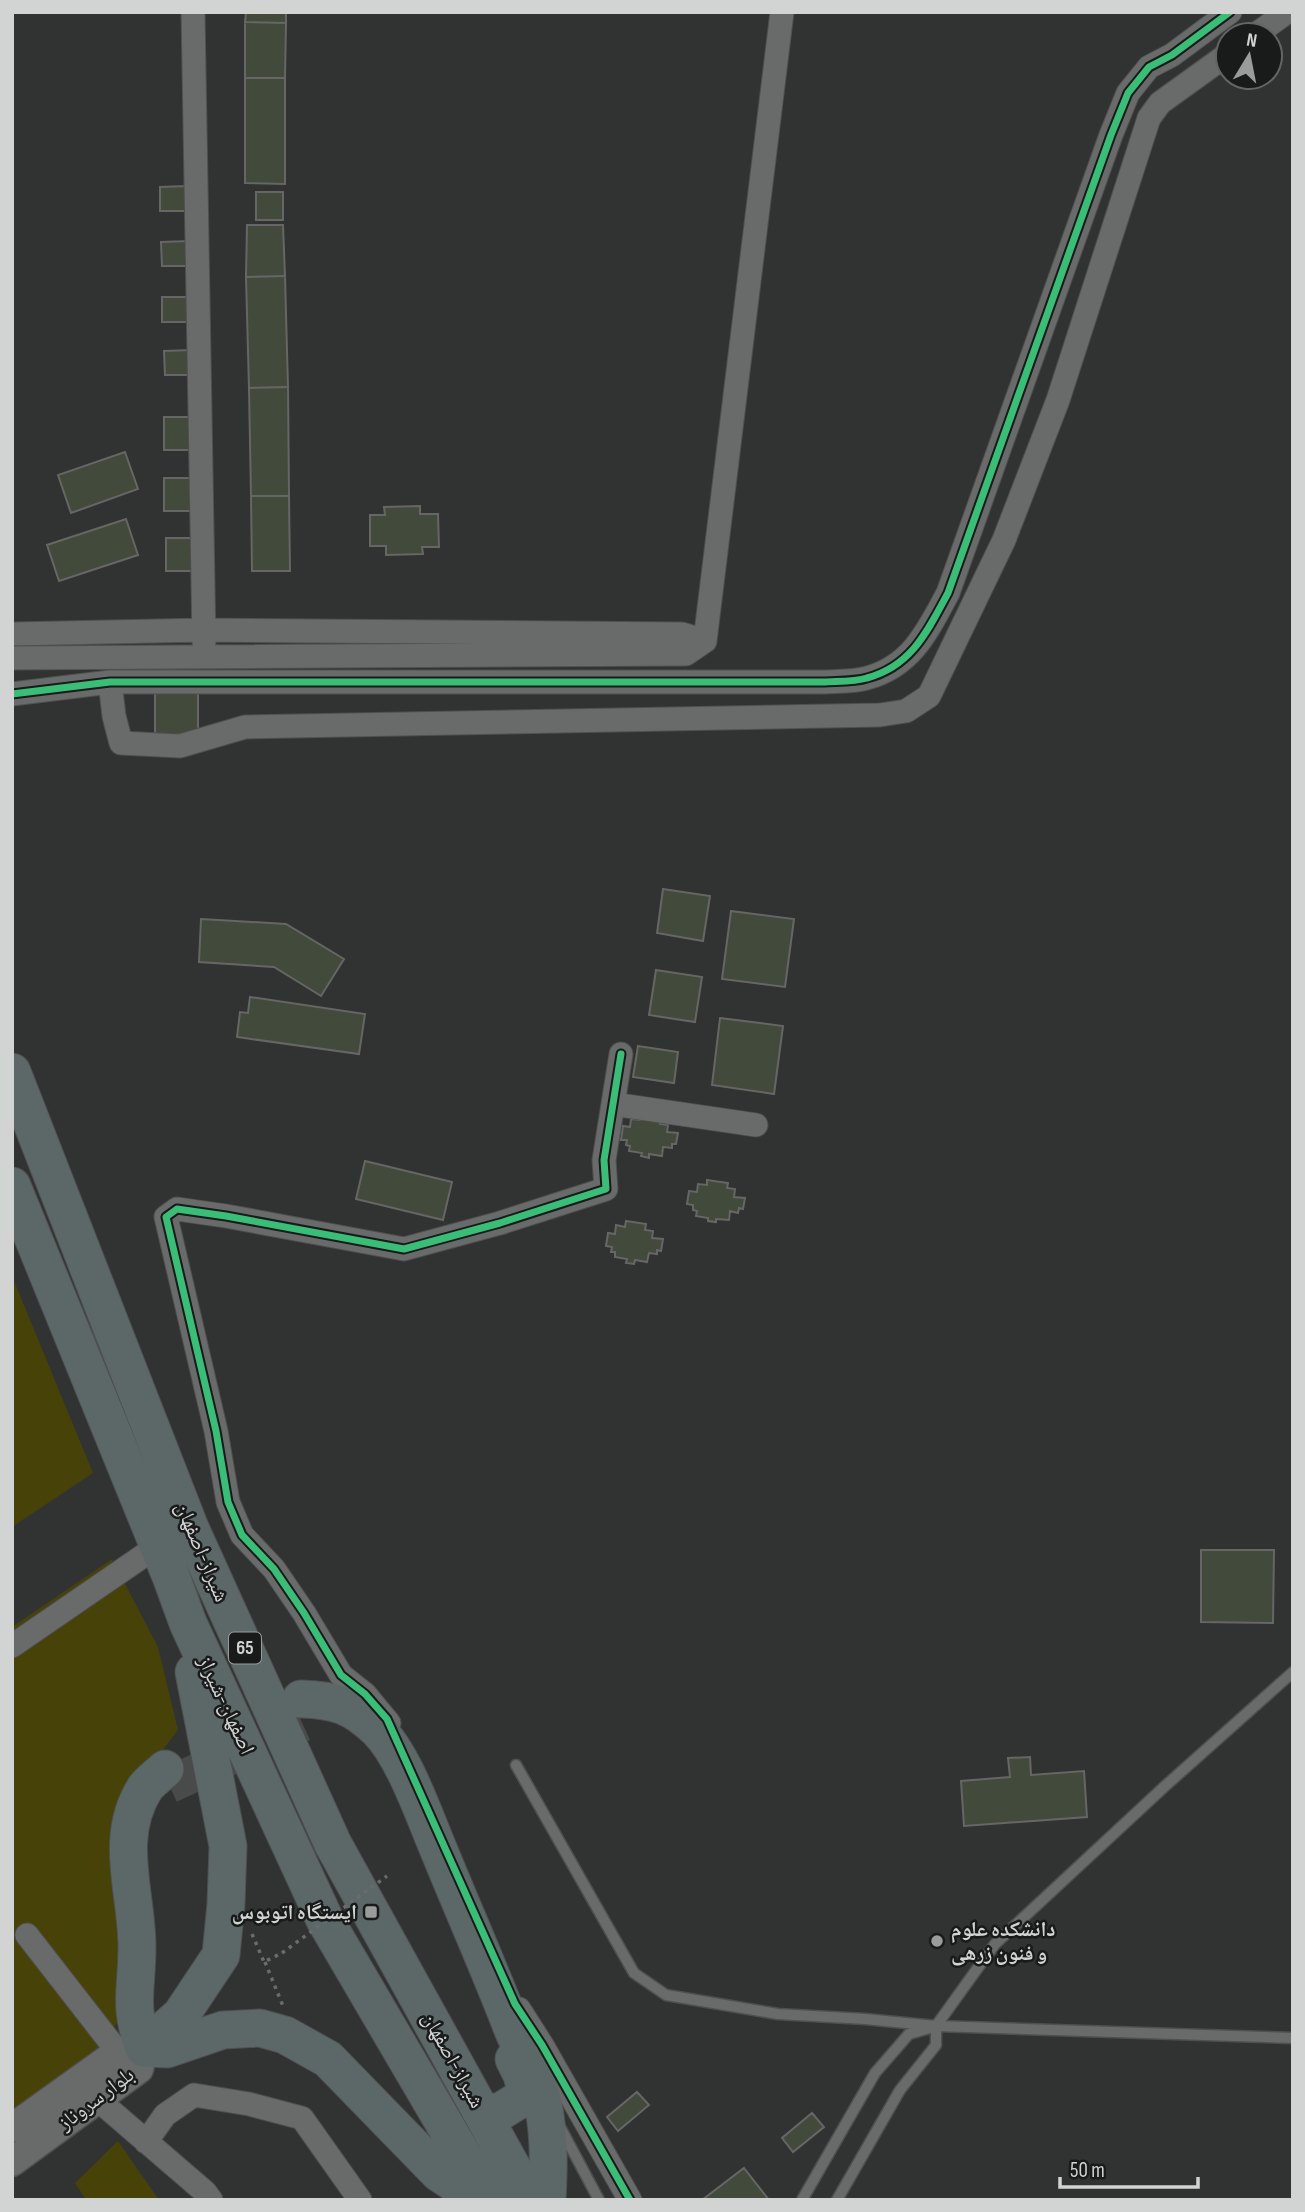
<svg xmlns="http://www.w3.org/2000/svg" width="1305" height="2212" font-family="'Sofia Sans Condensed','Noto Naskh Arabic',sans-serif">
<rect width="100%" height="100%" fill="#313232"/>
<path fill="#474208" d="M 12,1276 L 93,1473 L 12,1527 Z
M 112,1559 L 158,1647 L 178,1730 L 131,1791 L 126,1950 L 119,2020 L 94,2056 L 12,2114 L 12,1627 Z
M 118,2141 L 159,2200 L 86,2200 L 75,2183 Z"/>
<path fill="#414a3b" stroke="#656665" stroke-width="2" d="M 246,12 L 286,12 L 286,23 L 245,22 Z
M 245,22 L 286,23 L 285,78 L 245,78 Z
M 245,78 L 285,78 L 285,184 L 245,183 Z
M 187,186 L 188,211 L 160,211 L 160,187 Z
M 256,192 L 283,192 L 283,220 L 256,220 Z
M 247,225 L 283,225 L 285,276 L 246,277 Z
M 189,241 L 189,266 L 162,266 L 161,242 Z
M 285,276 L 288,387 L 249,388 L 246,277 Z
M 162,297 L 189,297 L 189,322 L 162,322 Z
M 192,350 L 192,375 L 165,375 L 164,351 Z
M 288,387 L 289,496 L 251,496 L 249,388 Z
M 164,417 L 192,417 L 192,450 L 164,450 Z
M 125,452 L 138,489 L 71,513 L 58,475 Z
M 164,478 L 192,478 L 192,511 L 164,511 Z
M 251,496 L 289,496 L 290,571 L 252,571 Z
M 420,506 L 420,514 L 438,514 L 439,547 L 422,547 L 423,554 L 386,555 L 386,546 L 370,546 L 370,515 L 385,515 L 384,507 Z
M 126,519 L 138,555 L 59,581 L 47,545 Z
M 166,538 L 194,538 L 194,571 L 166,571 Z
M 155,692 L 198,692 L 198,736 L 155,735 Z
M 663,889 L 710,896 L 703,941 L 657,933 Z
M 731,911 L 794,919 L 785,987 L 722,979 Z
M 201,919 L 286,924 L 344,959 L 321,996 L 274,967 L 199,962 Z
M 656,970 L 702,977 L 695,1022 L 649,1015 Z
M 250,997 L 365,1014 L 359,1054 L 237,1037 L 240,1012 L 248,1013 Z
M 720,1018 L 783,1026 L 774,1094 L 712,1085 Z
M 638,1046 L 678,1052 L 674,1083 L 633,1077 Z
M 641,1115 L 661,1118 L 660,1124 L 668,1125 L 667,1132 L 678,1133 L 676,1144 L 672,1144 L 672,1148 L 663,1147 L 662,1156 L 649,1154 L 649,1158 L 641,1156 L 642,1153 L 629,1151 L 630,1146 L 626,1145 L 627,1140 L 621,1140 L 623,1126 L 630,1127 L 631,1119 L 640,1120 Z
M 365,1161 L 452,1182 L 443,1220 L 356,1199 Z
M 707,1180 L 728,1183 L 727,1188 L 735,1189 L 734,1197 L 745,1198 L 743,1209 L 739,1208 L 738,1213 L 730,1211 L 729,1220 L 716,1219 L 716,1222 L 708,1221 L 708,1218 L 696,1216 L 697,1211 L 693,1210 L 693,1205 L 687,1204 L 689,1191 L 697,1192 L 698,1184 L 707,1185 Z
M 626,1221 L 646,1224 L 645,1230 L 653,1231 L 652,1238 L 663,1239 L 661,1251 L 657,1250 L 657,1254 L 649,1253 L 647,1262 L 635,1260 L 634,1264 L 626,1263 L 627,1259 L 615,1257 L 615,1252 L 611,1252 L 612,1247 L 606,1246 L 608,1233 L 615,1234 L 616,1225 L 625,1227 Z
M 1201,1550 L 1274,1550 L 1273,1623 L 1201,1622 Z
M 1030,1757 L 1031,1775 L 1084,1771 L 1087,1817 L 964,1826 L 961,1781 L 1010,1777 L 1008,1758 Z
M 637,2092 L 649,2105 L 618,2131 L 607,2117 Z
M 812,2113 L 824,2127 L 793,2152 L 782,2138 Z
M 744,2168 L 769,2200 L 702,2200 Z"/>
<g fill="none" stroke-linecap="round" stroke-linejoin="round">
<path stroke="#494a4a" stroke-width="37" stroke-dasharray="37 18" stroke-linecap="butt" d="M 169,1785 L 309,1720"/>
<g stroke="#4e4f4e" stroke-width="13">
<path id="service" d="M 516,1765 L 634,1973 L 666,1995 L 778,2014 L 865,2019 L 936,2026 L 1293,2038
M 559,2125 L 599,2200
M 802,2200 L 875,2073 L 909,2034 L 930,2028
M 837,2200 L 900,2090 L 936,2045 L 936,2026 L 995,1944 L 1164,1787 L 1293,1672"/>
</g>
<g stroke="#4e4f4e" stroke-width="25">
<path id="minor" d="M 193,12 L 204,642
M 1255,35 L 1287,12
M 12,634 L 204,630 L 682,634 L 705,641
M 12,658 L 686,654 L 705,641 L 782,12
M 110,682 L 114,716 L 121,743 L 180,746 L 245,727 L 880,715 L 906,711 L 929,696 L 1004,540 L 1058,400 L 1149,118 L 1160,103 L 1228,54
M 12,694 L 110,682 L 823,682 C 837,681 854,682 867,678 C 912,666 928,630 948,593 L 1111,135 L 1128,93 L 1149,67 L 1172,55 L 1230,12
M 613,1104 L 756,1125
M 12,1646 L 159,1545
M 389,1723 L 365,1694 L 341,1675 L 304,1613 L 274,1569 L 242,1535 L 228,1502 L 216,1431 L 166,1217 L 177,1209 L 226,1216 L 404,1249 L 500,1223 L 606,1189 L 604,1160 L 621,1054
M 27,1935 L 118,2052
M 519,2009 L 542,2045 L 630,2200
M 97,2099 L 205,2192 L 211,2200
M 146,2142 L 165,2115 L 194,2095 L 249,2104 L 302,2118 L 360,2200"/>
</g>
<g stroke="#4e4f4e" stroke-width="31">
<path id="tertiary" d="M 12,2128 L 118,2052 L 144,2048 L 139,2069 L 12,2162"/>
</g>
<g stroke="#4e4f4e" stroke-width="39">
<path id="trunk" d="M 12,1072 L 190,1528 L 333,1844 L 530,2200
M 12,1186 L 172,1579 L 188,1623 L 325,1920 L 489,2200
M 301,1699 C 335,1700 352,1705 377,1729 C 405,1757 424,1816 440,1853 C 464,1912 490,1970 513,2030 C 521,2050 533,2068 539,2088 C 550,2125 549,2163 547,2200
M 144,2048 L 181,2015 L 221,1955 L 226,1904 L 228,1846 L 194,1672
M 144,2048 C 128,2005 137,1990 137,1947 C 137,1893 113,1838 145,1788 C 150,1781 159,1775 165,1769
M 145,2048 L 167,2049 L 223,2030 L 260,2028 L 285,2035 L 328,2059 L 439,2173 L 480,2200
M 480,2110 L 498,2113 L 519,2100 L 526,2091 L 522,2075 L 514,2059"/>
</g>
<path stroke="#6a6b6b" stroke-width="3.5" stroke-dasharray="3.5 5" stroke-linecap="butt" d="M 252,1934 L 264,1962 L 282,1953
M 265,1962 L 283,2006"/>
<use href="#service" stroke="#696a6a" stroke-width="10"/>
<use href="#minor" stroke="#696a6a" stroke-width="23"/>
<use href="#tertiary" stroke="#696a6a" stroke-width="28"/>
<use href="#trunk" stroke="#5c6868" stroke-width="37"/>
<path stroke="#6a6b6b" stroke-width="3.5" stroke-dasharray="3.5 5" stroke-linecap="butt" d="M 282,1953 L 387,1876"/>
<g stroke="#191a1a" stroke-width="11">
<path id="cycleway" d="M 12,694 L 110,682 L 823,682 C 837,681 854,682 867,678 C 912,666 928,630 948,593 L 1111,135 L 1128,93 L 1149,67 L 1172,55 L 1230,12
M 621,1054 L 604,1160 L 606,1189 L 500,1223 L 404,1249 L 226,1216 L 177,1209 L 166,1217 L 216,1431 L 228,1502 L 242,1535 L 274,1569 L 304,1613 L 341,1675 L 365,1694 L 387,1719 L 515,2004 L 542,2045 L 630,2200"/>
</g>
<use href="#cycleway" stroke="#3abd76" stroke-width="7"/>
</g>
<g fill="#9a9b9b" stroke="#191a1a" stroke-width="2.5">
<rect x="364" y="1905" width="14" height="14" rx="3.5"/>
<circle cx="937" cy="1941" r="7"/>
</g>
<g text-anchor="middle" dominant-baseline="central" stroke-width="5" stroke-linejoin="round" paint-order="stroke">
<rect fill="#191a1a" stroke="#9a9c9c" stroke-width="2" x="229" y="1632.5" width="32" height="31" rx="5"/>
<g font-size="19" font-weight="bold" fill="#d2d4d3">
<text x="245" y="1648">65</text>
</g>
<g font-size="21" fill="#d2d4d3" stroke="#191a1a">
<text transform="translate(202 1552) rotate(67)">شیراز-اصفهان</text>
<text transform="translate(226 1705) rotate(65)">اصفهان-شیراز</text>
<text transform="translate(453 2060) rotate(61)">شیراز-اصفهان</text>
<text transform="translate(96 2099) rotate(-37)">بلوار سروناز</text>
</g>
<g font-size="21" font-weight="bold" fill="#d2d4d3" stroke="#191a1a" text-anchor="end">
<text x="357" y="1912">ایستگاه اتوبوس</text>
<text x="951" y="1929" text-anchor="start">دانشکده علوم<tspan x="951" dy="24">و فنون زرهی</tspan></text>
</g>
</g>
<rect width="1305" height="2212" fill="none" stroke="#d2d4d3" stroke-width="28"/>
<g transform="translate(1249 56) rotate(10)"><circle r="33" fill="#191a1a" stroke="#636464" stroke-width="2"/>
<path d="M0-5L12 26L0 18L-12 26Z" fill="#9a9b9b"/>
<text y="-10" font-size="19" font-weight="bold" text-anchor="middle" fill="#d2d4d3">N</text>
</g>
<path d="M1060 2177v10h138v-10" fill="none" stroke="#d2d4d3" stroke-width="3.5"/>
<text x="1070" y="2177" font-size="21" fill="#d2d4d3" stroke="#191a1a" stroke-width="5" paint-order="stroke">50 m</text>
</svg>
